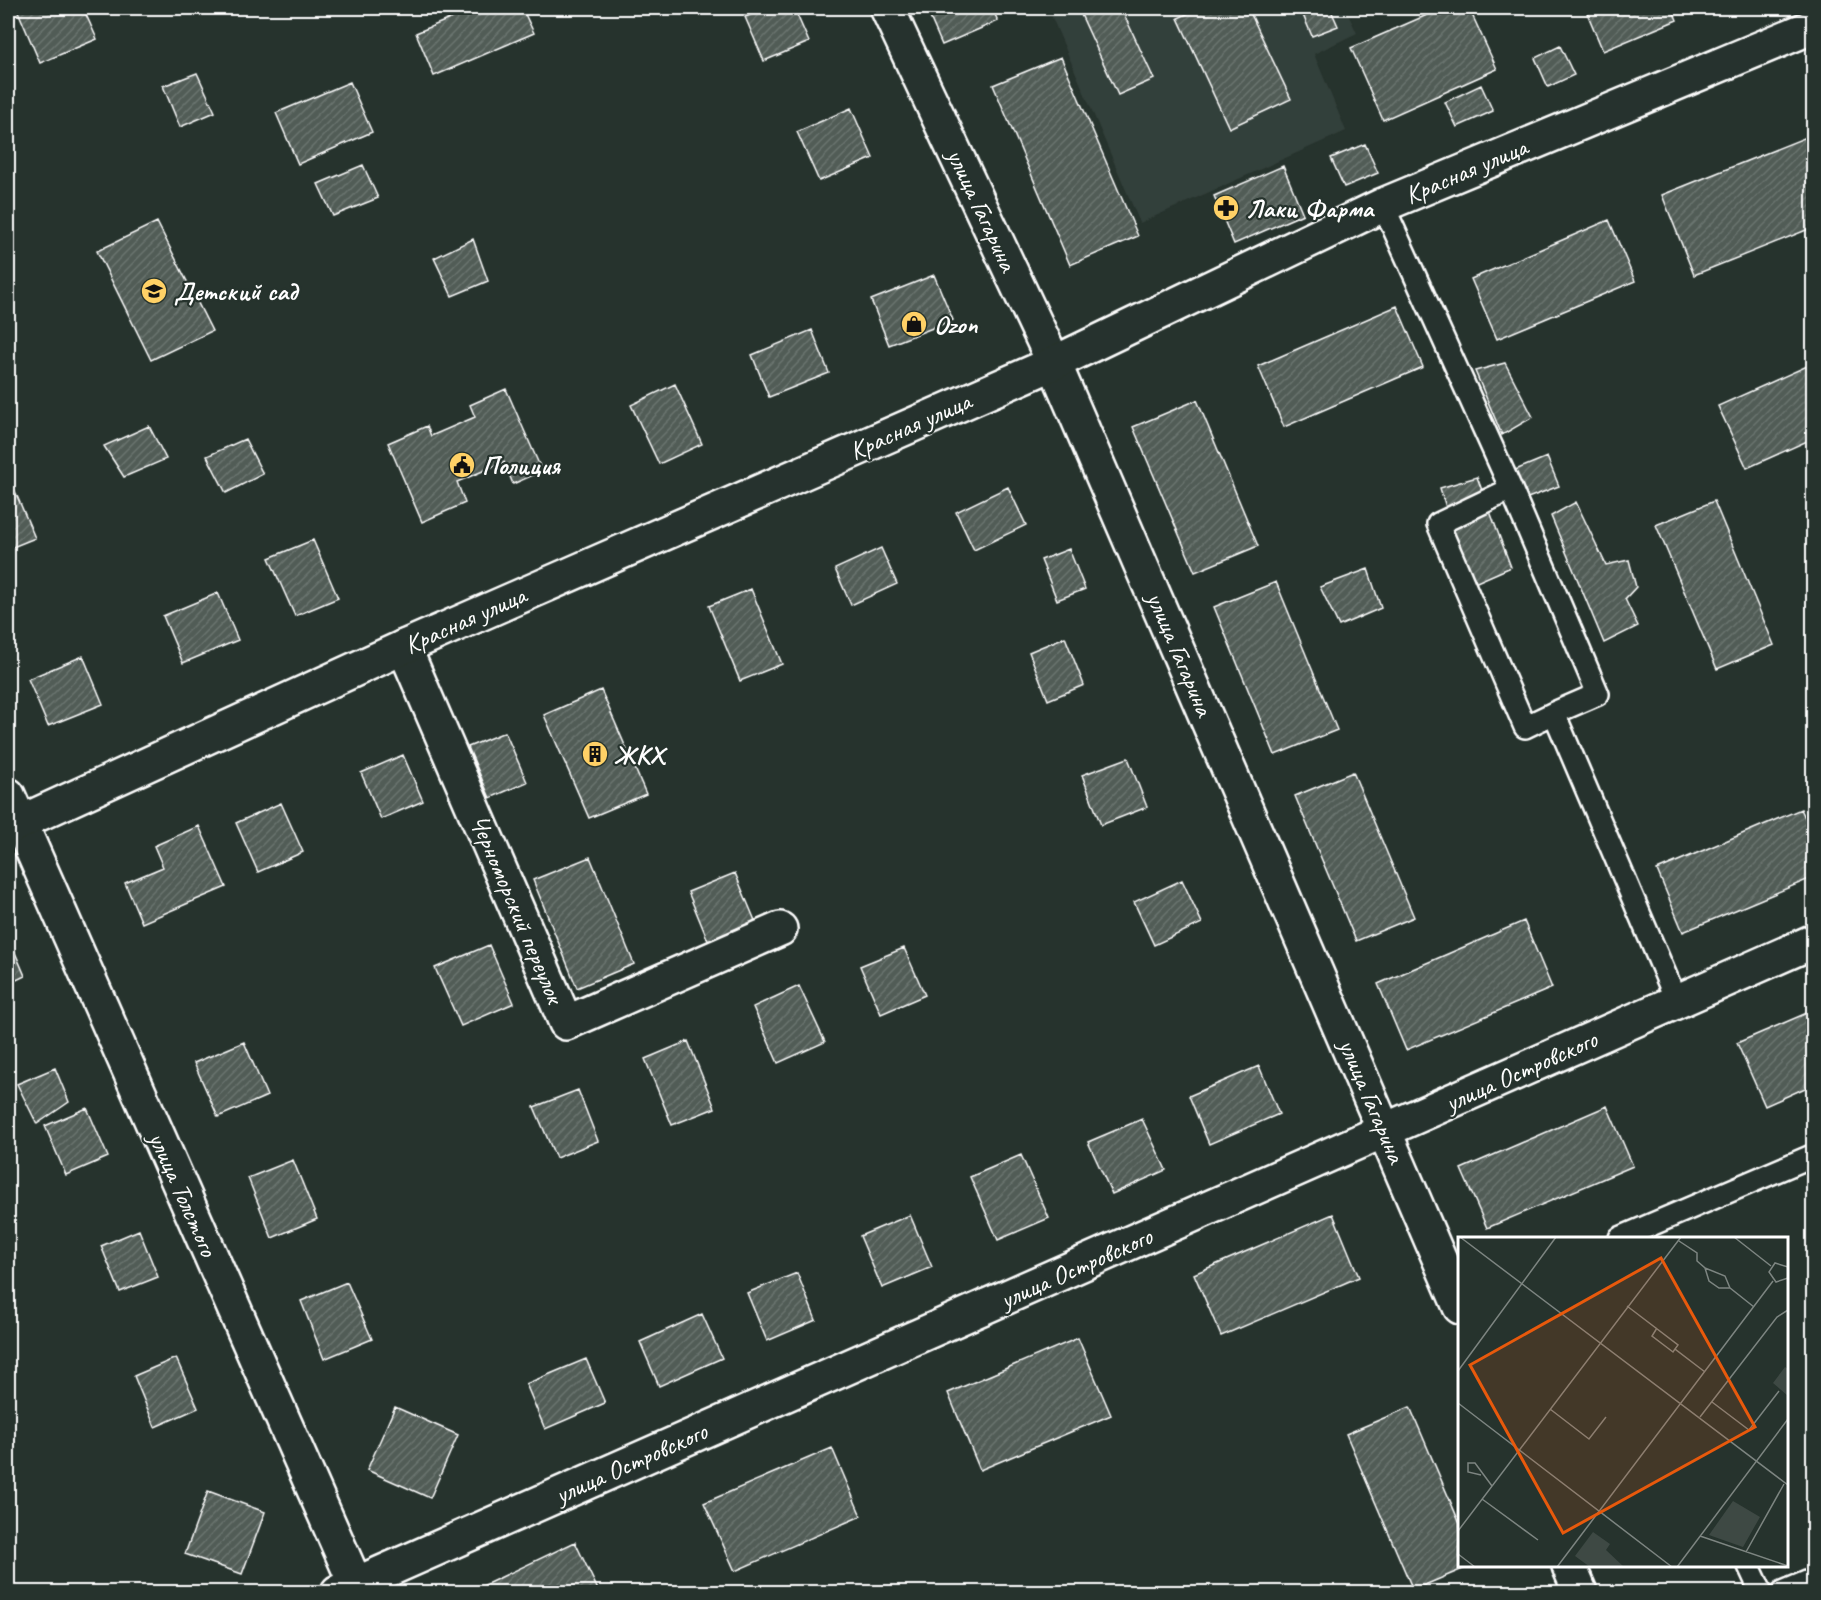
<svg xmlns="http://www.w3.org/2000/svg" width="1821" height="1600" font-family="Caveat,sans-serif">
<defs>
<pattern id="building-hatch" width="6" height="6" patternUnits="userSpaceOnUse" patternTransform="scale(1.5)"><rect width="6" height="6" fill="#515c57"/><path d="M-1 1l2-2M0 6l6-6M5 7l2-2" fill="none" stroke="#6b7470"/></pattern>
</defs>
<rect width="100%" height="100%" fill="#26332d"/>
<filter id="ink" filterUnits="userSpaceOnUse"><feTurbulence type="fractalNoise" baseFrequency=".0167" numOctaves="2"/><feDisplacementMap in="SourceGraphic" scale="12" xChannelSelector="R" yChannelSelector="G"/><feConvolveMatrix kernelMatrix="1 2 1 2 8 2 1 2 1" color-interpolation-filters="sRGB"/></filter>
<g filter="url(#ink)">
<path fill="#333f3a" d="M 1048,8 L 1345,8 L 1357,33 L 1314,54 L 1346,131 L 1140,223 Z"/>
<path fill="url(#building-hatch)" stroke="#fff" stroke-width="1.5" d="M 20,8 L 83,8 L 97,39 L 40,63 L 17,9 Z
M 476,8 L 522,8 L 534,33 L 434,76 L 416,33 Z
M 768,8 L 794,8 L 809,42 L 764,61 L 745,17 Z
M 926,8 L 992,8 L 998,21 L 942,45 Z
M 1078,8 L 1121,8 L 1154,79 L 1118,95 Z
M 1200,8 L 1248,8 L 1291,99 L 1229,128 L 1178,18 Z
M 1300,8 L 1330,8 L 1338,26 L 1312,36 Z
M 1443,8 L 1469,8 L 1497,69 L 1383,120 L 1351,48 Z
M 1585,8 L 1672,8 L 1677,20 L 1603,51 Z
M 1560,46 L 1574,75 L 1548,87 L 1535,58 Z
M 1061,57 L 1138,236 L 1070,265 L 993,85 Z
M 197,73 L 215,112 L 180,127 L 163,86 Z
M 350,82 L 372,132 L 298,164 L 276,113 Z
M 1481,85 L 1493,111 L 1457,127 L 1445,102 Z
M 851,108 L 873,158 L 819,181 L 797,132 Z
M 1814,134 L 1814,227 L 1694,275 L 1662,195 Z
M 1365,144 L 1378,173 L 1344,187 L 1331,158 Z
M 363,165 L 378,198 L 333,216 L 318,184 Z
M 1283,166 L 1303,214 L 1234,244 L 1214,196 Z
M 1609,220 L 1635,281 L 1497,339 L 1471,279 Z
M 157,222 L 212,331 L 151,360 L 97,251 Z
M 473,239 L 488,281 L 452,296 L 434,258 Z
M 934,275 L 953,320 L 889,345 L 871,300 Z
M 1397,306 L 1423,367 L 1284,427 L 1258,366 Z
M 812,330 L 829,373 L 769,397 L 752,355 Z
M 1505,363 L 1533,417 L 1502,435 L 1475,371 Z
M 1814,363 L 1814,438 L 1747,468 L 1718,406 Z
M 675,384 L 702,444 L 659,464 L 631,405 Z
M 506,389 L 542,471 L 513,484 L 504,462 L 457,482 L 465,503 L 422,522 L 388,443 L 427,426 L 431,436 L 475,417 L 470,405 Z
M 1197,400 L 1258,546 L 1195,572 L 1133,427 Z
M 149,426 L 166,459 L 124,477 L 104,446 Z
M 245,439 L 263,474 L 226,493 L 207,456 Z
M 1547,457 L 1559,486 L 1525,499 L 1513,471 Z
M 8,475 L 35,538 L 8,549 Z
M 1477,477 L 1511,567 L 1470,585 L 1440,488 Z
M 1008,487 L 1026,525 L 974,550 L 956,512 Z
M 1714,501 L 1774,645 L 1717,669 L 1656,525 Z
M 1576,502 L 1606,565 L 1629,560 L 1636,587 L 1625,599 L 1638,626 L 1604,643 L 1551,516 Z
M 313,540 L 338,598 L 295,616 L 269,558 Z
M 881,548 L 897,584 L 851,605 L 835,569 Z
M 1069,549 L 1085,589 L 1057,600 L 1041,560 Z
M 1368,569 L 1381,608 L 1339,626 L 1320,587 Z
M 1276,582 L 1337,730 L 1275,755 L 1214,607 Z
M 751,589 L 782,664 L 740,681 L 709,606 Z
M 218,593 L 238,640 L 183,663 L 163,616 Z
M 1065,637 L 1084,685 L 1048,700 L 1029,652 Z
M 83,656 L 103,704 L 48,726 L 28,679 Z
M 601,690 L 646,794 L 589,818 L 544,715 Z
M 505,732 L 527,782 L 490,798 L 468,747 Z
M 403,755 L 423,801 L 381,819 L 361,773 Z
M 1128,758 L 1147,807 L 1101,825 L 1082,775 Z
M 1353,772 L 1414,917 L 1356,941 L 1295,796 Z
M 281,803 L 303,852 L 258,872 L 236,823 Z
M 1801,809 L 1814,837 L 1814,877 L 1683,932 L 1657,870 Z
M 199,826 L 226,887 L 142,923 L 125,883 L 163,867 L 154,846 Z
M 590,857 L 634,964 L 577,988 L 533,880 Z
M 735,873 L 756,923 L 709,943 L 688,892 Z
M 1182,880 L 1202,923 L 1154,945 L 1134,902 Z
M 1524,921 L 1552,988 L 1406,1050 L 1378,984 Z
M 8,936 L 25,976 L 8,984 Z
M 489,945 L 514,1003 L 461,1026 L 435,968 Z
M 904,948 L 925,995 L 881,1014 L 860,966 Z
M 799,986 L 825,1042 L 778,1063 L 753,1007 Z
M 1814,1010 L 1814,1084 L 1765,1106 L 1737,1043 Z
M 688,1041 L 715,1108 L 672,1125 L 645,1059 Z
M 244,1042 L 267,1096 L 218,1117 L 194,1063 Z
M 1259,1066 L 1279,1114 L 1209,1144 L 1189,1096 Z
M 55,1068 L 69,1102 L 37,1124 L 17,1084 Z
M 578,1090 L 598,1141 L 556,1158 L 534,1107 Z
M 1607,1106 L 1633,1166 L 1487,1228 L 1461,1169 Z
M 87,1108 L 108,1157 L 66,1175 L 45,1126 Z
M 1142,1119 L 1166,1170 L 1112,1194 L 1088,1142 Z
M 1021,1155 L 1049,1218 L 998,1240 L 970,1177 Z
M 293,1160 L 317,1219 L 272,1238 L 248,1178 Z
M 1333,1214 L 1359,1277 L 1221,1336 L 1194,1274 Z
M 910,1215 L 932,1267 L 882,1288 L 860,1236 Z
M 139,1230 L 158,1277 L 120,1292 L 101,1246 Z
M 797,1273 L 816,1320 L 767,1341 L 747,1293 Z
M 347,1282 L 372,1339 L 324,1359 L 301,1301 Z
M 702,1314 L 722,1358 L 659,1386 L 640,1342 Z
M 1078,1338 L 1111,1415 L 980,1470 L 948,1393 Z
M 176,1358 L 198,1408 L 155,1427 L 134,1376 Z
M 586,1359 L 605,1403 L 545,1429 L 526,1384 Z
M 395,1407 L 458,1435 L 430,1498 L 367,1470 Z
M 1410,1407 L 1460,1524 L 1460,1566 L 1470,1566 L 1413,1590 L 1346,1434 Z
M 832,1448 L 861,1516 L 735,1571 L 704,1503 Z
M 208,1491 L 265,1512 L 242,1574 L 185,1554 Z
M 575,1542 L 599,1592 L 470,1592 Z"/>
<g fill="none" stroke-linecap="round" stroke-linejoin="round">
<g stroke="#fff" stroke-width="26">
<path id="lane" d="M 1383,205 L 1511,489 L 1598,694 L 1554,713 L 1677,1002
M 1511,489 L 1438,524 L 1525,727 L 1554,713
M 1620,1238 L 1814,1155
M 1749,1566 L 1761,1592
M 1783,1592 L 1814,1579"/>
</g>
<g stroke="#fff" stroke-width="38">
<path id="street" d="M 887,8 L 1054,363 L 1460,1307
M 404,647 L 566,1023 L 780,929
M 8,795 L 359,1592
M 1569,1566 L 1580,1592
M 338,1592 L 1814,941"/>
</g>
<g stroke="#fff" stroke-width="38">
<path id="secondary" d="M 8,828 L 404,647 L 1054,363 L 1383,205 L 1814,26"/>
</g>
<use href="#lane" stroke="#26332d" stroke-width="21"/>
<use href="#street" stroke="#26332d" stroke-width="33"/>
<use href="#secondary" stroke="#26332d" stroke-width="33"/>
</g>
</g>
<defs>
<g id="pharmacy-disc" transform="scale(1.35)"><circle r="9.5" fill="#ffd166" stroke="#26332d"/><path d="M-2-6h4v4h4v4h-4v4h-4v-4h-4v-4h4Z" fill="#111"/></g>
<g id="school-disc" transform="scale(1.35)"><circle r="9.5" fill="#ffd166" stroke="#26332d"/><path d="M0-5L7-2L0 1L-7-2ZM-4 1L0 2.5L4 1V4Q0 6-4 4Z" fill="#111"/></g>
<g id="shop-disc" transform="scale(1.35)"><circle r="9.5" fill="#ffd166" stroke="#26332d"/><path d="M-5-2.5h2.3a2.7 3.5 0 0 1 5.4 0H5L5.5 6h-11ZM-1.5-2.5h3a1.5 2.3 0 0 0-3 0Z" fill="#111"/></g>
<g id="civic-disc" transform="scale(1.35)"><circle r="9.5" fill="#ffd166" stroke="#26332d"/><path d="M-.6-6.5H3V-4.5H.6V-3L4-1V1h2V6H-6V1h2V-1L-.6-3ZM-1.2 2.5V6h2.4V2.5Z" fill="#111"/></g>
<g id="building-disc" transform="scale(1.35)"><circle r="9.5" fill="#ffd166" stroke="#26332d"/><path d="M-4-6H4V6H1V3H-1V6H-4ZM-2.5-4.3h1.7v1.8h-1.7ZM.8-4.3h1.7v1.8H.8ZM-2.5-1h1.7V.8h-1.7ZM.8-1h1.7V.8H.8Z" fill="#111"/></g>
</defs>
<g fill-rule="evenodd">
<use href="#pharmacy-disc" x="1226" y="208"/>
<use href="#school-disc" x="154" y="291"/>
<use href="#shop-disc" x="914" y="324"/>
<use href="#civic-disc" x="462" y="465"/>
<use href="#building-disc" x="595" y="754"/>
</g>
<g text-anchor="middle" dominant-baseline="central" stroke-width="4.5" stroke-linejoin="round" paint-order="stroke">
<g font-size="26" fill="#fff" stroke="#26332d">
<text transform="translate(1466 171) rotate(-23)">Красная улица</text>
<text transform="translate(982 210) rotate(65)">улица Гагарина</text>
<text transform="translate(910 426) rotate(-24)">Красная улица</text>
<text transform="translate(465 620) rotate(-24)">Красная улица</text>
<text transform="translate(1180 654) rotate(67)">улица Гагарина</text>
<text transform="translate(517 909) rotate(67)">Черноморский переулок</text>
<text transform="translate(1521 1071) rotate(-24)">улица Островского</text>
<text transform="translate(1372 1101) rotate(67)">улица Гагарина</text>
<text transform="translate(183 1194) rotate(66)">улица Толстого</text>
<text transform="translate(1076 1268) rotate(-24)">улица Островского</text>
<text transform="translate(631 1463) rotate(-24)">улица Островского</text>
</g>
<g font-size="26" font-weight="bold" fill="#fff" stroke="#26332d" text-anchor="start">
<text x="1246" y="208">Лаки Фарма</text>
<text x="174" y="291">Детский сад</text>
<text x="934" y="324">Ozon</text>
<text x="482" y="465">Полиция</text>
<text x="614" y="754">ЖКХ</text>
</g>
</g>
<g transform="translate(1458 1237)">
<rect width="330" height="330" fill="#26332d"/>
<path d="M 327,130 L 330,132 L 330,159 L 315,146 ZM 275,264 L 302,280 L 285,310 L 251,298 ZM 135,295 L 152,307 L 148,313 L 166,330 L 132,330 L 117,319 Z" fill="#3e4944"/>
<path fill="none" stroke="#7d8581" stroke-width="1.5" d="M 2,0 L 330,248M 276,0 L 313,29M 221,4 L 239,16 L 239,24 L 247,31 L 251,44 L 261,51 L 272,51 L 296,70M 330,30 L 317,26 L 311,35 L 318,45 L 330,41M 247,31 L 267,39 L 272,51M 169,69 L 220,108 L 217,112 L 247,135M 199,91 L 194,99 L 215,115 L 217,112M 0,134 L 98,0M 254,165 L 291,193 L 321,154M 0,166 L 214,330M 92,172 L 131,202 L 148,180M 242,180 L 319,80 L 330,73M 23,238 L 10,235 L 10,226 L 17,226 L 34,249M 24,262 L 80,303M 0,294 L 223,0M 242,299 L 330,329M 288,315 L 326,247M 0,317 L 17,330M 99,330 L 315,44M 219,330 L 330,182"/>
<path fill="#e8590c" fill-opacity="0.15" stroke="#e8590c" stroke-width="3" d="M 203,21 L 297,190 L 105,296 L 12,128 Z"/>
<rect width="330" height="330" fill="none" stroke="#fff" stroke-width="3"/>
</g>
<rect width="1821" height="1600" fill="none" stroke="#26332d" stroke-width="30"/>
<rect x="15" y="15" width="1791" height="1570" fill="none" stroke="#fff" stroke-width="2" filter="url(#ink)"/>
</svg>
